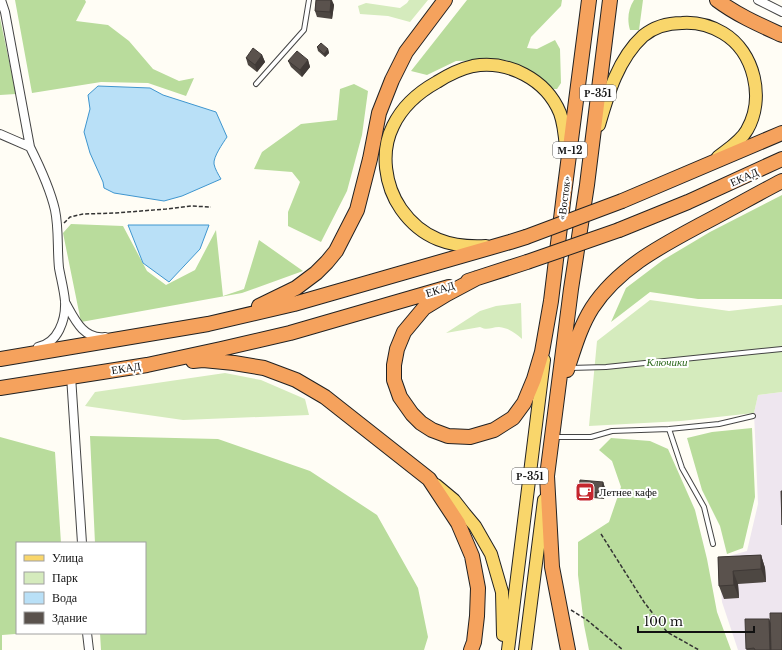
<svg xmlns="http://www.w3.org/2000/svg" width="782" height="650" font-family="'Libre Baskerville',serif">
<rect width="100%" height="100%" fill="#fffdf5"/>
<path fill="#eee6ef" d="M 782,392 L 782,650 L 738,650 L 722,602 L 718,559 L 747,551 L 758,504 L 754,413 L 758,395 Z"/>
<path fill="#d5ebbd" d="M 409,0 L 428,0 L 410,22 L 388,16 L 360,14 L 358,6 L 366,3 L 400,8 L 407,3 Z
M 650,300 L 729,311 L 782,305 L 782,392 L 758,395 L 754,413 L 681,421 L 589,426 L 597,341 Z
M 521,303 L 522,339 C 515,333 509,328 499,327 C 491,327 488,331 480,327 L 446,333 L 480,311 L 496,306 Z
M 225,373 L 261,380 L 305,399 L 309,415 L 183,420 L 85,406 L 95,392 Z"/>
<path fill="#b9dc9c" d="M 15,0 L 85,0 L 86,2 L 76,21 L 108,25 L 129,41 L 153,69 L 179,81 L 194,78 L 186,96 L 148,83 L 101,82 L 32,93 Z
M 467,0 L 562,0 L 561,6 L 531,37 L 527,48 L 537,49 L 555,40 L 560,49 L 561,83 L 557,89 L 548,89 L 544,80 L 506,60 L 456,61 L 427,75 L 411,71 Z
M 634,0 L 643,0 L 639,30 L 630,30 C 627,20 628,9 634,0 Z
M 0,18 L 16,94 L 0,95 Z
M 354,84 L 368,91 L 362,135 L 347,191 L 321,242 L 288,226 L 288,212 L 300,182 L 292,172 L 254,169 L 262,152 L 301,124 L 337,120 L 340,89 Z
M 782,195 L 782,299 L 698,299 L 650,292 L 611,322 L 626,288 L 663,260 L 710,232 Z
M 71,224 L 123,226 L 147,271 L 166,285 L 195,270 L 216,230 L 223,296 L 244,289 L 259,240 L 303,271 L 242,293 L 81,322 L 63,233 Z
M 752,428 L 755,497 L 743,548 L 727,554 L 720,526 L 702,490 L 687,438 L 712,432 Z
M 90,436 L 218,439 L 310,471 L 377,515 L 418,588 L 428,637 L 424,650 L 101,650 L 100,633 L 145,633 L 145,543 L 95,543 Z
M 0,437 L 55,452 L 61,543 L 17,543 L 17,633 L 29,633 L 2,635 L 2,650 L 0,650 Z
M 611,438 L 650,441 L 668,449 L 695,510 L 707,559 L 717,612 L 731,650 L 589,650 L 584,625 L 578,575 L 578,542 L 609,522 L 621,487 L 612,461 L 599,450 Z"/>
<path fill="#b9e0f7" stroke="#3f96cf" d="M 98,86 L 150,88 L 163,95 L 216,112 L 227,137 C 223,143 213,157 214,164 C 215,169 218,174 221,179 L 182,196 L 164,201 L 114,193 L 104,188 L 103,182 L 90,153 L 84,132 L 90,109 L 88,95 Z
M 128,225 L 209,225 L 200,249 L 169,282 L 143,263 Z"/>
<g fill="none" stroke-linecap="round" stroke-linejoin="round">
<g stroke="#444" stroke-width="6">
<path id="lane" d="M 256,84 L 304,30 L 309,0
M 570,368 L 606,367 L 782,349
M 669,429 L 682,468 L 704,507 L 713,544
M 555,437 L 591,437 L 612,431 L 669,429 L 719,424 L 753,416"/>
</g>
<g stroke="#444" stroke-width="10">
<path id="street" d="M 1,0 L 5,12 L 30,147
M 758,0 L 782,12
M 0,134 L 30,147 C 40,167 50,188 55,210 C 59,229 57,249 59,268 C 61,279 64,290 65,301 C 66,320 58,343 38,347
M 65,302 C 74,318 83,340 105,337
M 71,376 L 82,543
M 87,633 L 89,650"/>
</g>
<g stroke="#222" stroke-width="14">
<path id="primary" d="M 599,125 C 608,94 618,59 643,36 C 654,27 668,23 682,23 C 696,22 711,26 723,33 C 755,52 765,99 747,130 C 741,141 728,149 718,157
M 486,246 C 451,248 422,239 401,209 C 385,186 380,152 393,126 C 402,107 419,92 437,82 C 448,75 460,69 473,66 C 508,60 546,79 560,113 C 564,124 565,136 566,148
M 436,485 L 454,500 L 465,514 L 475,526 L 491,554 L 502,592 L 503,635
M 508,650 L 544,360
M 525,650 L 544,500"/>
</g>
<g stroke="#222" stroke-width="16">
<path id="highway" d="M 717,0 C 737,15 760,25 782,35
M 622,201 L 782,133
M 619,230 L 688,202 L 782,159
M 477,278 L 447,294 L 424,308 L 404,332 L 397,349 L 394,365 L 394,380 L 400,397 L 412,414 L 421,423 L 432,430 L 448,436 L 470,437 L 494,430 L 513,418 L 524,403 L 534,379 L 542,352 L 551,301 L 564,194 L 589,0
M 468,281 L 527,262
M 259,306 L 296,288 L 316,273 L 327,262 L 336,251 L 357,210 L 370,159 L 379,113 L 392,80 L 406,52 L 445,0
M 0,359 L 208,324 L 294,304 L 510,242 L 526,237
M 193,361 L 203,360 L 234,363 L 264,368 L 296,380 L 325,397 L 429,479 L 458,523 L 472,556 L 478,588 L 477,616 L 474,642 L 471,650
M 567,370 C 574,349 580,327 592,308 C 618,268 661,246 702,224 C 729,210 755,195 782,181
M 0,388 L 147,365 L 221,349 L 290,333 L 449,287
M 568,650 L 552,567 L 547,476 L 571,289 L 587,185 L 610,0"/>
</g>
<path stroke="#333" stroke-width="1.5" stroke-dasharray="4 2" stroke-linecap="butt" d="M 64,223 L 70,217 L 83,214 L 116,213 L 166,209 L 191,206 L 211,207
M 601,534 L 644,602 L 667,632 L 699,650
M 571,610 L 587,620 L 623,650"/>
<use href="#lane" stroke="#fff" stroke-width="4"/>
<use href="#street" stroke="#fff" stroke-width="8"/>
<use href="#primary" stroke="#f9d66b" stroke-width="12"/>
<use href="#highway" stroke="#f5a25d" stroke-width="14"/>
<g stroke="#222" stroke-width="16" stroke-linecap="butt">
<path id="highway-bridge" d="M 526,237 L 622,201
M 527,262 L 619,230"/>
</g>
<use href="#highway-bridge" stroke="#f5a25d" stroke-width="14"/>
</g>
<path fill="#4d4742" d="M 316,0 L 332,0 L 334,5 L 332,19 L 317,17 L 315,11 Z
M 317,47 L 328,49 L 329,53 L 325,57 L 318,51 Z
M 262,55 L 265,62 L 257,72 L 248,65 L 246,58 Z
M 308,60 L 310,67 L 302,77 L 291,67 L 288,61 Z
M 603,482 L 605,488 L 604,499 L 582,497 L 579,491 Z
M 761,555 L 765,568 L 766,582 L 738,584 L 739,598 L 724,599 L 719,586 L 718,557 Z
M 769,619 L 782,650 L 747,650 L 746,649 Z"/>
<path fill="#3f3936" d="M 331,0 L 334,5 L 332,19 L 330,12 Z
M 328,49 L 329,53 L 325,57 L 324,54 Z
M 262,55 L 265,62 L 257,72 L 255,65 Z
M 308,60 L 310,67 L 302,77 L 300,70 Z
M 603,482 L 605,488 L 604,499 L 602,493 Z
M 761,555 L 765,568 L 766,582 L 761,569 Z
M 733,571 L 738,584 L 739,598 L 734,585 Z
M 769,619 L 774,632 L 774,650 L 770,650 Z"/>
<path fill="#5a524d" stroke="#3f3936" d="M 316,0 L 331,0 L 330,12 L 315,11 Z
M 321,43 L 328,49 L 324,54 L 317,47 Z
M 253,48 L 262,55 L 255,65 L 246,58 Z
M 297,51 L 308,60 L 300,70 L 288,61 Z
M 580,480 L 603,482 L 602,493 L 579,491 Z
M 781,491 L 782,491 L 782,525 Z
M 761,555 L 761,569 L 733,571 L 734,585 L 719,586 L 718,557 Z
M 770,613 L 782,613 L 782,650 L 771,650 Z
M 745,619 L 769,619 L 770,650 L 755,650 L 754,648 L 746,649 Z"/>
<defs>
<g id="cafe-square" transform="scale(1)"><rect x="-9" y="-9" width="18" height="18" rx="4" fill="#c4262e" stroke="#fff"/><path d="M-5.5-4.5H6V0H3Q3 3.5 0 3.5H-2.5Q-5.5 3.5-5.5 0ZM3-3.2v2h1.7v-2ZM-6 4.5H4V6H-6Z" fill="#fff"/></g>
</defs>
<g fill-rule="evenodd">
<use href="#cafe-square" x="585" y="492"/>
</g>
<g text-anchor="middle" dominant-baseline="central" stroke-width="4" stroke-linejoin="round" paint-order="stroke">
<g fill="#fff" stroke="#585858" stroke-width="1">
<rect x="580" y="85" width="36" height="16" rx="3"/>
<rect x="553" y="142" width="34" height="16" rx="3"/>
<rect x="512" y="468" width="36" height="16" rx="3"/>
</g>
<g font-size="10" font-weight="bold" fill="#111">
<text x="598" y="93">Р-351</text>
<text x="570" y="150">М-12</text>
<text x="530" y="476">Р-351</text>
</g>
<g font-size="11" fill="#111" stroke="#fff">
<text transform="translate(744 177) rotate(-24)">ЕКАД</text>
<text transform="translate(564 198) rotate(-83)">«Восток»</text>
<text transform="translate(440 289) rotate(-17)">ЕКАД</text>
<text transform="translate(126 368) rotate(-9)">ЕКАД</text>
</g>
<g font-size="11" font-style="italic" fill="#2f6b1f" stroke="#fff">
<text x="667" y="362">Ключики</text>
</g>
<g font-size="11" fill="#111" stroke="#fff" text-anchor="start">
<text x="599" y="492">Летнее кафе</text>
</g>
</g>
<rect x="16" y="542" width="130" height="92" fill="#ffffff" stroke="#a0a0a0"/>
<rect x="24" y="555" width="20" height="6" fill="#f9d66b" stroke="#a0a0a0"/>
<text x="52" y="562" font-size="12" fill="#111111">Улица</text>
<rect x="24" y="572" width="20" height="12" fill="#d5ebbd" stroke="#a0a0a0"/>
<text x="52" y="582" font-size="12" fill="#111111">Парк</text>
<rect x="24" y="592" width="20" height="12" fill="#b9e0f7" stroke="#a0a0a0"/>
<text x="52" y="602" font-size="12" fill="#111111">Вода</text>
<rect x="24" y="612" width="20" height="12" fill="#5a524d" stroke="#a0a0a0"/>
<text x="52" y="622" font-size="12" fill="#111111">Здание</text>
<path d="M638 626v6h116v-6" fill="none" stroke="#111111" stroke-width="2"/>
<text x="644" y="626" font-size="12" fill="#111111" stroke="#ffffff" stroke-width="3" paint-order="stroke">100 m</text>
</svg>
